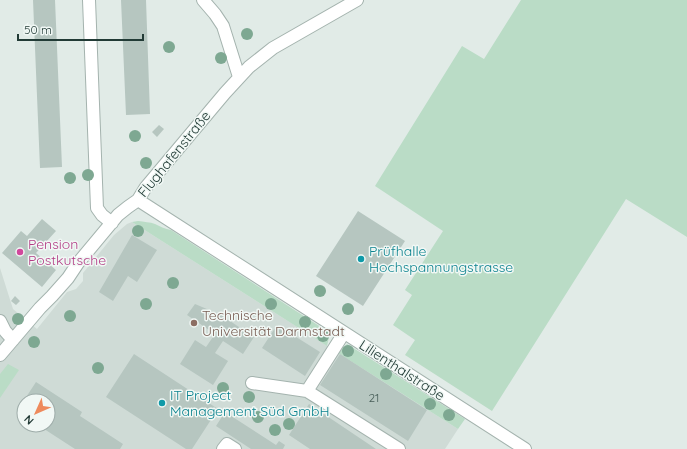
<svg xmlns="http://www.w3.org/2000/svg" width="687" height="449" font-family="Quicksand,sans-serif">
<rect width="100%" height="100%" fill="#e1ebe7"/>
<path fill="#cfdbd6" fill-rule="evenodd" d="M 132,222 L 458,429 L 445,449 L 0,449 L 0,268 L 13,309 L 37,329 L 67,292 L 76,289 L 83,281 L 83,273 L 114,235 L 127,224 ZM 24,401 L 48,401 L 48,425 L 24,425 Z"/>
<path fill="#badcc6" d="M 521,0 L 687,0 L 687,237 L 626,199 L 492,411 L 405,355 L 415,340 L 393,325 L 412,295 L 405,290 L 443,231 L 375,186 L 462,46 L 484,59 Z
M 138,221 C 144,222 150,222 155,224 C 161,227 165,229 171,230 L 330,333 L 327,346 L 132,222 Z
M 347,344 L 465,419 L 458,429 L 338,353 Z
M 8,364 L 19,370 L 0,398 L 0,374 Z"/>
<path fill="#b6c6c0" d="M 33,0 L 55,0 L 62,167 L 40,168 Z
M 121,0 L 146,0 L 150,114 L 126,115 Z
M 159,125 L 164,129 L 157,137 L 152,132 Z
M 358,211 L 405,241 L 363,306 L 316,276 Z
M 42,219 L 56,231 L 36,253 L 56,270 L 42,287 L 2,253 L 21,231 L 27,236 Z
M 132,235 L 157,250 L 137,282 L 128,276 L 113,301 L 99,292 Z
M 15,296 L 20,301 L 16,305 L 11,301 Z
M 195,304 L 221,315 L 254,337 L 243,354 L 223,341 L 215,353 L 228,361 L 213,385 L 180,364 L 195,340 L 206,347 L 215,334 L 187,315 Z
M 277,325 L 320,352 L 305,376 L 262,348 Z
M 134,354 L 218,409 L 192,449 L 186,449 L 106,397 Z
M 340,354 L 427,410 L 408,441 L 320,385 Z
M 36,382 L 82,412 L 80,416 L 123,444 L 120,449 L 75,449 L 38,425 L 48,425 L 48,401 L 24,401 L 24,416 L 17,411 Z
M 309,404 L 376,449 L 310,449 L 289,435 Z
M 225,412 L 276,445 L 279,441 L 285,445 L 283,449 L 251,449 L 216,426 Z"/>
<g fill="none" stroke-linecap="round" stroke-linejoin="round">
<g stroke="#a4b3ae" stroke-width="14">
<path id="minor" d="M 89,0 L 97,208 L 102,215 L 112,223
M 203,0 L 215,14 L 223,26 L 239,77
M 138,200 L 525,449
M 0,321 L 5,331 L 13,340
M 0,355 L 40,308 L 52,296 L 68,278 L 78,263 L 118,215 L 128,207 L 138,200 L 146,187 L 225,93 L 249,67 L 273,48 L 357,0
M 252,383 L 307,391 L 399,449
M 307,391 L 344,333
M 223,449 L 227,444 L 235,449"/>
</g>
<use href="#minor" stroke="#fff" stroke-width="12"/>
</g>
<g fill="#7ea892">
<circle cx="247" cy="34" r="6"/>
<circle cx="169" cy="47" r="6"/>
<circle cx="221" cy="58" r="6"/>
<circle cx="135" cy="136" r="6"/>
<circle cx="146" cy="163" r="6"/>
<circle cx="88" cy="175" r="6"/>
<circle cx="70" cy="178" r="6"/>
<circle cx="138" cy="231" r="6"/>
<circle cx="173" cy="283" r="6"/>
<circle cx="320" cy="291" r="6"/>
<circle cx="146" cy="304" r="6"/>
<circle cx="271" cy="304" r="6"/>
<circle cx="348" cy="309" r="6"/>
<circle cx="70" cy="316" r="6"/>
<circle cx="18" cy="319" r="6"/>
<circle cx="305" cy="322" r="6"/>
<circle cx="323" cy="336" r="6"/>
<circle cx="34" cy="342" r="6"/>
<circle cx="348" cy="351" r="6"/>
<circle cx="98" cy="368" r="6"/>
<circle cx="386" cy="374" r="6"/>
<circle cx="223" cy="388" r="6"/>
<circle cx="249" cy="397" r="6"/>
<circle cx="430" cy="404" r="6"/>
<circle cx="449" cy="415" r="6"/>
<circle cx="258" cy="417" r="6"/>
<circle cx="289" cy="424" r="6"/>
<circle cx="275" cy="430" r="6"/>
</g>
<circle fill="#d1479c" stroke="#f1f8f5" stroke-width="1.5" cx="20" cy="252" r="4"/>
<g fill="#0f9aa8" stroke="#f1f8f5" stroke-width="1.5">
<circle cx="361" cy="259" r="4"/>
<circle cx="162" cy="403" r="4"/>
</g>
<circle fill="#8d6e63" stroke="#f1f8f5" stroke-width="1.5" cx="194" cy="323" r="4"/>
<g text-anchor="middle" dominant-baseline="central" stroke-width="3" stroke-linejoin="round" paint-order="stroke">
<g font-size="12" fill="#475e58">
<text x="374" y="397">21</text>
</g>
<g font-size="14" fill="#223b36" stroke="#f1f8f5">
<text transform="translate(174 154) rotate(-51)">Flughafenstraße</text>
<text transform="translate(402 370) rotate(33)">Lilienthalstraße</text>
</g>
<g font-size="14" fill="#b23c85" stroke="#f1f8f5" text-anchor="start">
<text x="28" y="244">Pension<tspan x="28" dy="16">Postkutsche</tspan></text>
</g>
<g font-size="14" fill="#0d838f" stroke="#f1f8f5" text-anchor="start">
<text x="369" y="251">Prüfhalle<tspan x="369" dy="16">Hochspannungstrasse</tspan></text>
<text x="170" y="395">IT Project<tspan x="170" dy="16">Management Süd GmbH</tspan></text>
</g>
<g font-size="14" fill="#785e54" stroke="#f1f8f5" text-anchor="start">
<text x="202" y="315">Technische<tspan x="202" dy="16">Universität Darmstadt</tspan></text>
</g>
</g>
<g transform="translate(36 413) rotate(225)"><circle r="19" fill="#f1f8f5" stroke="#9eaca9"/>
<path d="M0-3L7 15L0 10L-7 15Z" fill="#ee8a5c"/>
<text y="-6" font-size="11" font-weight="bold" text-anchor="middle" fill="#223b36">N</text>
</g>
<path d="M18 34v6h125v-6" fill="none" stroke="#223b36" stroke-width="2"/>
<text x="24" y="34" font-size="12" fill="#223b36" stroke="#f1f8f5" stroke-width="3" paint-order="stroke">50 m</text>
</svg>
